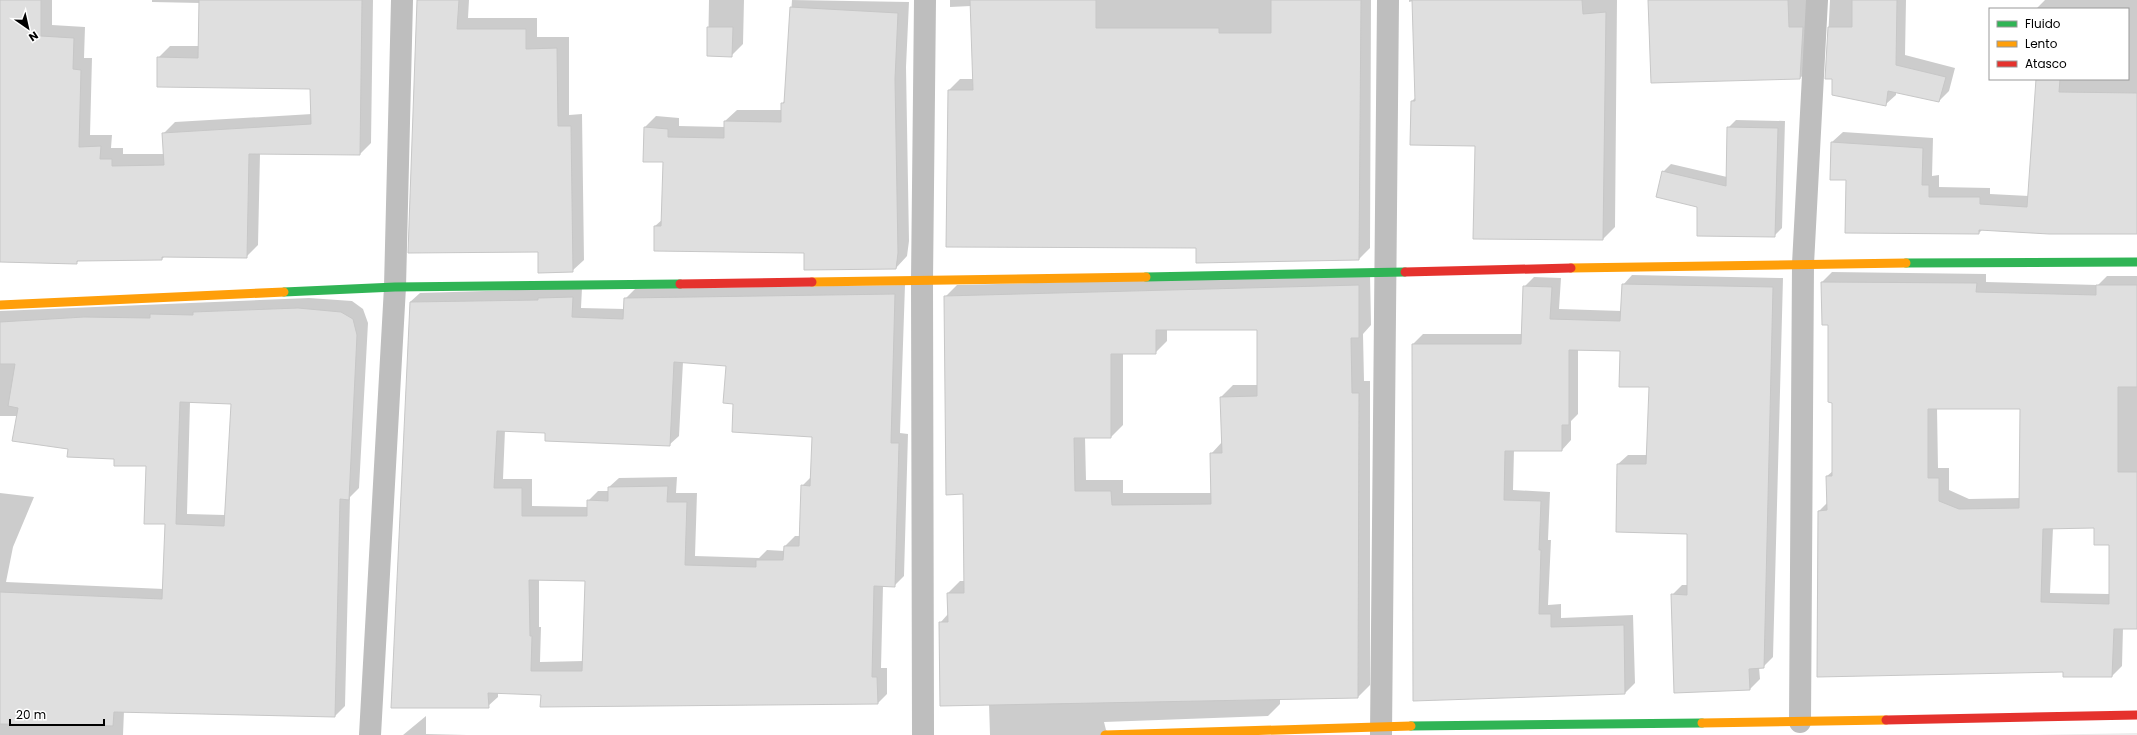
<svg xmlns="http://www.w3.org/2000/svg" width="2137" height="735" font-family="Poppins,sans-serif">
<rect width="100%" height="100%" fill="#fff"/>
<path fill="#ececec" d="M 2137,733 L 2137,735 L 2033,735 Z"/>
<path fill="#0003" fill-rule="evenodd" d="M 0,0 L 52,0 L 52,25 L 85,27 L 84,58 L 92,58 L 90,135 L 112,135 L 111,148 L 123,148 L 123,154 L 164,154 L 163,134 L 175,122 L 312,114 L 311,88 L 158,58 L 170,46 L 199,46 L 200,3 L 152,2 L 152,0 L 373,0 L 371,143 L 360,154 L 260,154 L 258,245 L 246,257 L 165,256 L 161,260 L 79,260 L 76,263 L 0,261 Z
M 418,0 L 469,0 L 468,18 L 537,18 L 537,37 L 569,37 L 569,115 L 582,114 L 584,260 L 572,271 L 539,251 Z
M 709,0 L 744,0 L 743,44 L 731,56 L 708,55 Z
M 792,0 L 909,2 L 906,67 L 909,241 L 907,256 L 896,268 L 655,226 L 663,219 L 664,161 L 645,127 L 656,116 L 679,118 L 679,126 L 725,127 L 725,121 L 737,110 L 782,110 L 782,104 L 785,100 Z
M 950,0 L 1371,0 L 1370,248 L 1359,259 L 1197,247 L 949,90 L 960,79 L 973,79 L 971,6 L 950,7 Z
M 1409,0 L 1617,0 L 1615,227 L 1603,239 L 1476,145 L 1412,101 L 1416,97 L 1413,1 L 1409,2 Z
M 1649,0 L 1813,0 L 1810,69 L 1800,78 Z
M 1830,0 L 1906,0 L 1905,55 L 1955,68 L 1949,91 L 1939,101 L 1896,92 L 1896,95 L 1886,104 L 1833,78 L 1826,78 Z
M 2045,0 L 2137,0 L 2137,233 L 1983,229 L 1979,233 L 1847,179 L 1832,142 L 1843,132 L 1933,138 L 1932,176 L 1939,175 L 1939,187 L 1990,188 L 1990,194 L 2029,196 L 2037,79 L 2128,79 L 2128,9 L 2036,9 Z
M 1736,120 L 1785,121 L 1782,228 L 1774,236 L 1698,206 L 1663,172 L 1671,164 L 1727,177 L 1728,128 Z
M 1832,272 L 1986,274 L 1986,282 L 2098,285 L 2107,276 L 2137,276 L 2137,628 L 2123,628 L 2122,666 L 2112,676 L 2064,671 L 1819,511 L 1828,502 L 1827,476 L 1833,471 L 1833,402 L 1829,324 L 1822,282 ZM 1937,408 L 2021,408 L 2020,498 L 1969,499 L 1949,490 L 1949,468 L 1938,468 ZM 2095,527 L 2110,544 L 2110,594 L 2050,593 L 2053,528 Z
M 1370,274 L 1371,325 L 1363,334 L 1364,381 L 1370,381 L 1370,685 L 1358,697 L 1280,699 L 1280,704 L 1268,716 L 1104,722 L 1106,730 L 1113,735 L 990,735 L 989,704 L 940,623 L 948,614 L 948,593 L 960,581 L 965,581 L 964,493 L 945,297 L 957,285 ZM 1167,329 L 1258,329 L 1258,385 L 1233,385 L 1221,397 L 1222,442 L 1211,454 L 1212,493 L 1123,493 L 1123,480 L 1086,480 L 1085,437 L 1111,437 L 1123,425 L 1123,353 L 1155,353 L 1167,341 Z
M 1632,275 L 1783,278 L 1773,657 L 1763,667 L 1759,667 L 1760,679 L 1750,689 L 1672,595 L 1682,585 L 1688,585 L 1688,534 L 1618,464 L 1628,455 L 1647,455 L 1650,386 L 1621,350 L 1578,349 L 1578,414 L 1571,421 L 1571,440 L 1562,450 L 1514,450 L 1513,490 L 1550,492 L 1548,540 L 1551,540 L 1548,605 L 1561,604 L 1561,618 L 1633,615 L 1635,683 L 1625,693 L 1414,700 L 1413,344 L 1423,334 L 1522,334 L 1524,287 L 1534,277 L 1561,278 L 1559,309 L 1622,311 L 1623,285 Z
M 905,285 L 900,433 L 908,434 L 904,576 L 894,586 L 883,586 L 881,668 L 887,668 L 887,694 L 878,703 L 498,693 L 498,697 L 488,706 L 410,302 L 420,293 L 582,288 L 581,308 L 625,309 L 625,299 L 635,289 ZM 683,362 L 727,365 L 734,403 L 813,436 L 812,476 L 802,486 L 800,536 L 795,536 L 785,546 L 785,551 L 767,550 L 759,558 L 695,556 L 697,493 L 676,493 L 677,477 L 619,478 L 609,487 L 609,491 L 598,491 L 588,501 L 588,507 L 532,506 L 532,479 L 503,479 L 505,430 L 546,432 L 669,445 L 679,436 ZM 539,579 L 586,580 L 584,661 L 540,662 L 541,627 L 539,627 Z
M 309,298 L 352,301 L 363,309 L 368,323 L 359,488 L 350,497 L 345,706 L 335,716 L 124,711 L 123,735 L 0,735 L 0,493 L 34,497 L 13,547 L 6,582 L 164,589 L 166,524 L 147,465 L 69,448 L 17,416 L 0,416 L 0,311 ZM 190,402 L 232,403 L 225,515 L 187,514 Z
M 426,716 L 426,734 L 467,735 L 403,735 Z"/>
<path fill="#dfdfdf" stroke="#c7c7c7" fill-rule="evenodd" d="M 0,0 L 41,0 L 41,36 L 74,38 L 73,69 L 81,70 L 79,147 L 101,146 L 100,159 L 112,159 L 112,166 L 164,165 L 162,133 L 311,124 L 310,89 L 157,87 L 157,57 L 198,58 L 199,0 L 362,0 L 360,155 L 249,154 L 247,258 L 162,257 L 162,260 L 77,261 L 77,264 L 0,262 Z
M 417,0 L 459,0 L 457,29 L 526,29 L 526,49 L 557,48 L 558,126 L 571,126 L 573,272 L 538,273 L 538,252 L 408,253 Z
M 970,0 L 1096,0 L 1096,28 L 1219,28 L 1219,33 L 1271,33 L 1271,0 L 1361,0 L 1359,260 L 1196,263 L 1196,248 L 946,247 L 948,90 L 973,90 Z
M 1412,0 L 1582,0 L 1583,14 L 1606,12 L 1603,240 L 1473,239 L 1475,146 L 1410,145 L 1411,101 L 1415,101 Z
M 1648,0 L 1788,0 L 1789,27 L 1803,27 L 1800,79 L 1651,83 Z
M 1852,0 L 1897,0 L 1896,65 L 1946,77 L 1939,102 L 1888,91 L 1886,106 L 1832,95 L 1832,79 L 1825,79 L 1828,27 L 1852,27 Z
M 790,7 L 898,13 L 895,79 L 898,253 L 896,269 L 804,270 L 804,253 L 654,251 L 654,226 L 661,226 L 663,162 L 643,162 L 644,127 L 668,129 L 668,137 L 724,138 L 724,121 L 781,122 L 781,103 L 784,103 Z
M 707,27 L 733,27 L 732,57 L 707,56 Z
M 2036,79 L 2060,79 L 2059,92 L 2137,93 L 2137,234 L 2049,234 L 1979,230 L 1979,234 L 1845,233 L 1846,180 L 1830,180 L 1831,142 L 1923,148 L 1922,185 L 1929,185 L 1929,197 L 1980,197 L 1980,204 L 2027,207 Z
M 1727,127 L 1778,128 L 1775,237 L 1697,236 L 1697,207 L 1656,197 L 1662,171 L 1726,186 Z
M 1821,282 L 1977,283 L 1976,292 L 2096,295 L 2096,285 L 2137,285 L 2137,387 L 2118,387 L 2118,472 L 2137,472 L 2137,629 L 2114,629 L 2112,677 L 2063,677 L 2063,672 L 1817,677 L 1818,511 L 1827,510 L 1826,476 L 1832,476 L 1832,403 L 1828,402 L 1828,325 L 1822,325 ZM 1928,409 L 2020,409 L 2019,508 L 1959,509 L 1939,501 L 1939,478 L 1928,478 ZM 2094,528 L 2094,545 L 2109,545 L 2109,604 L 2041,602 L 2043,529 Z
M 1622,284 L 1773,287 L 1764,668 L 1749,669 L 1750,690 L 1674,693 L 1671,594 L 1687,595 L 1687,534 L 1616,532 L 1617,464 L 1646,464 L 1649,387 L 1619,387 L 1620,351 L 1569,350 L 1569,425 L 1562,425 L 1562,451 L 1505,451 L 1504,500 L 1541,501 L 1539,550 L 1541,550 L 1539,614 L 1551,614 L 1551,627 L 1624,625 L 1625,694 L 1413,701 L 1412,344 L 1521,344 L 1523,286 L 1552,287 L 1550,319 L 1620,321 Z
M 1359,285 L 1359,338 L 1351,338 L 1352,393 L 1359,393 L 1358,698 L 940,706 L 939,622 L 948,622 L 947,593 L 964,593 L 963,494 L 946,495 L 944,296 ZM 1156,330 L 1257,330 L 1257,396 L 1220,397 L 1222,453 L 1210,453 L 1211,504 L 1112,505 L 1111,491 L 1075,491 L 1074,438 L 1111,438 L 1111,354 L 1156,354 Z
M 895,294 L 891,443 L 899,443 L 895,587 L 874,586 L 872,677 L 877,677 L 878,704 L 540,707 L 541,695 L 488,693 L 489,708 L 391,708 L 410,302 L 538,300 L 538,298 L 573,297 L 572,317 L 623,319 L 624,298 ZM 674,362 L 726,366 L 723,403 L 733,404 L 732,432 L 812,437 L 810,486 L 801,485 L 799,546 L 784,546 L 783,560 L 756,560 L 756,567 L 685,565 L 687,502 L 667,502 L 668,486 L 608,487 L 608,501 L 587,500 L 587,516 L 522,516 L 522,488 L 494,488 L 497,431 L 545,433 L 545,441 L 670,446 ZM 529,580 L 585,581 L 582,671 L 531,671 L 532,636 L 530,636 Z
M 298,308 L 341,312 L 353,319 L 357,335 L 349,500 L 340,499 L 335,717 L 114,712 L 113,726 L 0,724 L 0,592 L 162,599 L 165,524 L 144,524 L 146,466 L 114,466 L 114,459 L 67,457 L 68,449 L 12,441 L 18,408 L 8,406 L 15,364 L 0,364 L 0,322 L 84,317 L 150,318 L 150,314 L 193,315 L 193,312 ZM 180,402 L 231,404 L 224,526 L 176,524 Z"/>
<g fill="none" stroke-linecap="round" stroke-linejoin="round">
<path stroke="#bebebe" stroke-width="22" d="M 1800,722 L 1803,264 L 1817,0
M 370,735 L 395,287 L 402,0
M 923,735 L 922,281 L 925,0
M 1381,735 L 1388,0"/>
<path stroke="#30b455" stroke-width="9" d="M 1906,263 L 2137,262
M 1146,277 L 1405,272
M 284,292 L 395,287 L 680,284
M 1411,726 L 1702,723"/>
<path stroke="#ff9f0a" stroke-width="9" d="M 1571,268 L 1906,263
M 812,282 L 1146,277
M 0,305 L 284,292
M 1702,723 L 1886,720
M 1105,735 L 1411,726"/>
<path stroke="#e5322d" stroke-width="9" d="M 1405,272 L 1571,268
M 680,284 L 812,282
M 1886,720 L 2137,715"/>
</g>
<rect x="1989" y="8" width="140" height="72" fill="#ffffff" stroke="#999999"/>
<rect x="1997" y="21" width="20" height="6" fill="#30b455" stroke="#999999"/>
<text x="2025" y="28" font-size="12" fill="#000000">Fluido</text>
<rect x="1997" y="41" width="20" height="6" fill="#ff9f0a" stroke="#999999"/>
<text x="2025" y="48" font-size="12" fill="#000000">Lento</text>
<rect x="1997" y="61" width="20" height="6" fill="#e5322d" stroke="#999999"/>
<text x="2025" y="68" font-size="12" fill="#000000">Atasco</text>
<g transform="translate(28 28) rotate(146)" stroke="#ffffff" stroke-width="3" paint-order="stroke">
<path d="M0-3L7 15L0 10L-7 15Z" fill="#000000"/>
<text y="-6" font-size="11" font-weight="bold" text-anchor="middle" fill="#000000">N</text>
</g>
<path d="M10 719v6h94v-6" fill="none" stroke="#000000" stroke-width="2"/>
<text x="16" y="719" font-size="12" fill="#000000" stroke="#ffffff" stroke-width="3" paint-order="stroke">20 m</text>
</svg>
